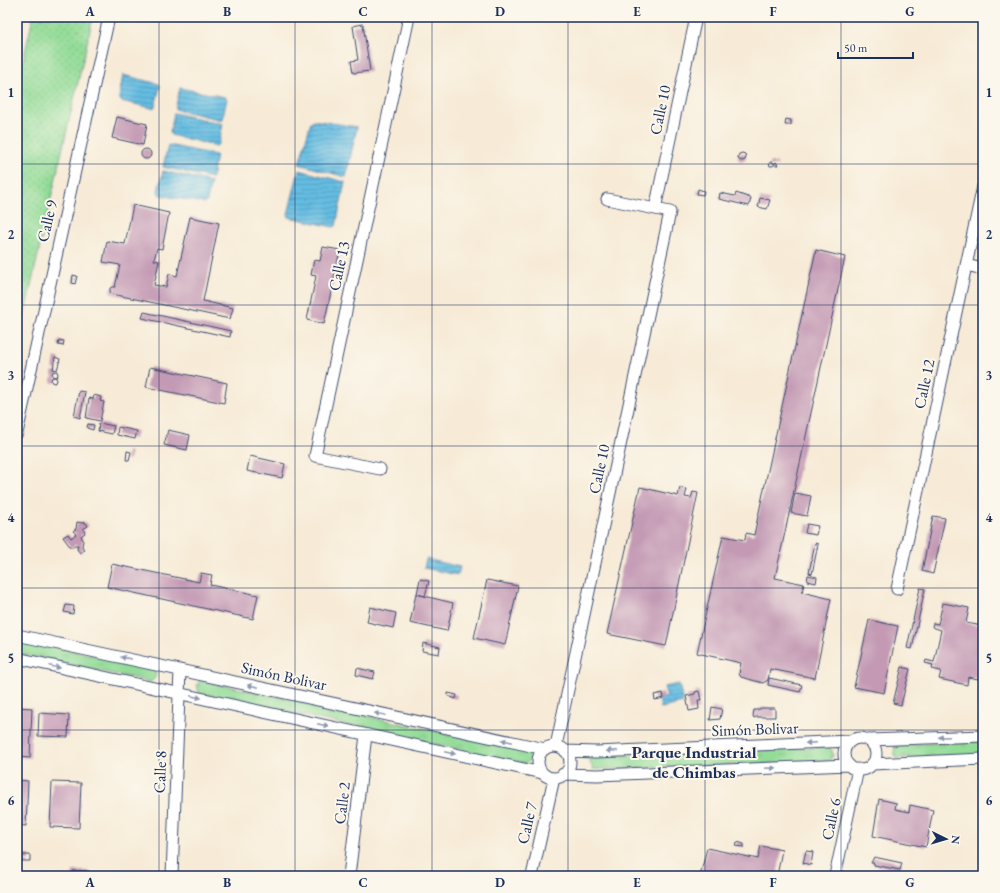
<svg xmlns="http://www.w3.org/2000/svg" width="1000" height="893" font-family="'EB Garamond',serif">
<defs>
<pattern id="grass-tufts" width="24" height="20" patternUnits="userSpaceOnUse"><rect width="24" height="20" fill="#93dc97"/><path d="M3 7l-1-3M5 7V3M7 7l1-3M15 17l-1-3M17 17v-4M19 17l1-3" fill="none" stroke="#7ebd85"/></pattern>
<pattern id="park-dots" width="8" height="8" patternUnits="userSpaceOnUse"><rect width="8" height="8" fill="#93dc97"/><path d="M2 2h.1M6 6h.1" fill="none" stroke="#7ebd85" stroke-width="1.8" stroke-linecap="round"/></pattern>
<pattern id="water-rules" width="6" height="5" patternUnits="userSpaceOnUse"><rect width="6" height="5" fill="#65bde2"/><path d="M0 2.5h6" fill="none" stroke="#529aba"/></pattern>
</defs>
<rect width="100%" height="100%" fill="#fbf7ec"/>
<filter id="ink" filterUnits="userSpaceOnUse"><feTurbulence type="fractalNoise" baseFrequency=".025" numOctaves="2"/><feDisplacementMap in="SourceGraphic" scale="8" xChannelSelector="R" yChannelSelector="G"/><feConvolveMatrix kernelMatrix="1 2 1 2 8 2 1 2 1" color-interpolation-filters="sRGB"/></filter>
<filter id="wash" filterUnits="userSpaceOnUse"><feTurbulence type="fractalNoise" baseFrequency=".012" numOctaves="4" result="noise"/><feDisplacementMap in="SourceGraphic" scale="16" xChannelSelector="R" yChannelSelector="G"/><feGaussianBlur stdDeviation="0.9" result="paint"/><feColorMatrix in="noise" values="0 0 0 0 0 0 0 0 0 0 0 0 0 0 0 0 0 1.4 0 .05"/><feComposite in="paint" operator="in"/></filter>
<g filter="url(#wash)">
<rect width="100%" height="100%" fill="#f7ebd7"/>
<path fill="url(#grass-tufts)" stroke="#57867a" d="M 17,639 L 153,668 L 156,676 L 153,680 L 151,682 L 17,653 Z
M 200,680 L 527,751 L 530,754 L 531,759 L 526,764 L 199,693 L 197,685 Z
M 983,741 L 983,755 L 897,758 C 893,753 893,748 898,745 Z
M 829,747 L 832,750 L 833,756 L 829,761 L 620,769 L 593,769 L 590,762 L 592,757 Z"/>
<path fill="url(#park-dots)" stroke="#57867a" d="M 33,17 L 93,17 L 17,346 L 17,88 Z"/>
<path fill="url(#water-rules)" stroke="#4076a0" d="M 123,75 L 159,84 L 160,86 L 155,107 L 152,108 L 121,101 L 119,97 Z
M 180,88 L 225,97 L 227,99 L 222,120 L 175,109 Z
M 174,113 L 223,124 L 219,144 L 216,146 L 171,135 L 170,132 Z
M 313,120 L 357,127 L 346,177 L 299,164 L 311,122 Z
M 168,145 L 216,155 L 212,178 L 163,167 Z
M 299,170 L 345,182 L 336,226 L 333,227 L 289,217 L 288,214 Z
M 163,171 L 211,182 L 207,201 L 204,203 L 160,195 L 158,191 Z
M 426,559 L 460,567 L 458,575 L 424,568 Z
M 679,684 L 683,703 L 661,708 L 659,699 L 667,697 L 664,687 Z"/>
<g id="blocks">
<path fill="#c399b4" d="M 363,24 L 370,71 L 353,73 L 351,61 L 358,60 L 353,26 Z
M 117,117 L 147,124 L 143,145 L 112,138 Z
M 786,119 L 791,120 L 791,125 L 785,125 Z
M141 154a5 5 0 1 1 10 0a5 5 0 1 1-10 0Z
M738 157a4 4 0 1 1 8 0a4 4 0 1 1-8 0Z
M 771,162 L 773,162 L 774,164 L 776,162 L 778,165 L 774,165 L 772,166 L 770,166 L 769,163 Z
M 698,189 L 704,191 L 703,195 L 697,194 Z
M 720,193 L 735,196 L 736,193 L 751,198 L 749,206 L 719,199 Z
M 760,198 L 770,200 L 767,209 L 758,207 Z
M 133,205 L 169,213 L 162,249 L 157,248 L 154,260 L 159,261 L 154,285 L 166,287 L 169,274 L 177,276 L 190,217 L 219,223 L 203,301 L 233,308 L 230,319 L 112,294 L 110,292 L 110,288 L 113,287 L 115,287 L 120,265 L 103,262 L 107,241 L 125,244 Z
M 323,247 L 340,250 L 324,324 L 307,320 L 316,276 L 311,275 L 314,260 L 320,261 Z
M 816,250 L 845,257 L 775,578 L 804,584 L 802,592 L 831,599 L 815,678 L 770,669 L 768,680 L 763,683 L 741,677 L 739,674 L 741,663 L 697,653 L 723,536 L 745,540 L 746,533 L 754,535 Z
M 73,275 L 77,276 L 75,284 L 72,283 Z
M 144,312 L 231,331 L 230,337 L 142,318 Z
M 59,340 L 64,341 L 63,346 L 58,345 Z
M 55,357 L 60,359 L 57,370 L 53,369 Z
M 150,367 L 227,383 L 224,403 L 146,387 Z
M52 374a3 3 0 1 1 6 0a3 3 0 1 1-6 0Z
M51 380a3 3 0 1 1 6 0a3 3 0 1 1-6 0Z
M 79,391 L 85,392 L 80,418 L 74,416 Z
M 94,395 L 101,397 L 100,401 L 104,402 L 100,421 L 86,418 L 89,398 L 93,399 Z
M 99,423 L 114,426 L 112,434 L 98,431 Z
M 88,424 L 94,425 L 93,430 L 87,428 Z
M 118,427 L 137,431 L 135,439 L 117,435 Z
M 168,430 L 190,435 L 187,450 L 164,445 Z
M 127,451 L 131,452 L 129,460 L 126,460 Z
M 250,456 L 285,464 L 282,478 L 247,471 Z
M 640,487 L 678,496 L 680,488 L 687,489 L 685,497 L 691,498 L 693,492 L 698,493 L 666,646 L 607,634 Z
M 795,493 L 811,496 L 807,516 L 791,513 Z
M 933,516 L 945,518 L 933,574 L 922,571 Z
M 77,522 L 83,523 L 85,522 L 88,526 L 83,529 L 85,533 L 81,536 L 83,540 L 82,546 L 84,550 L 80,553 L 77,549 L 78,545 L 75,545 L 71,548 L 63,537 L 68,534 L 71,538 L 76,534 L 73,531 L 76,529 Z
M 807,524 L 818,526 L 816,535 L 805,533 Z
M 815,543 L 818,544 L 812,574 L 809,573 Z
M 112,564 L 199,582 L 201,573 L 212,575 L 210,585 L 258,595 L 253,619 L 107,587 Z
M 808,575 L 817,577 L 816,583 L 807,581 Z
M 420,579 L 429,581 L 425,596 L 417,594 Z
M 487,580 L 518,586 L 505,645 L 474,638 Z
M 920,588 L 925,589 L 912,649 L 907,648 Z
M 416,594 L 453,603 L 447,631 L 410,623 Z
M 943,603 L 969,608 L 966,623 L 983,626 L 983,680 L 968,677 L 967,685 L 939,679 L 941,671 L 932,669 L 933,665 L 925,663 L 926,660 L 934,662 L 941,630 L 932,627 L 933,623 L 938,624 Z
M 66,605 L 74,606 L 73,614 L 64,612 Z
M 370,607 L 396,613 L 393,628 L 367,622 Z
M 869,620 L 898,626 L 884,693 L 854,687 Z
M 423,643 L 440,647 L 439,654 L 422,651 Z
M 902,667 L 910,669 L 901,705 L 893,703 Z
M 357,668 L 375,672 L 373,679 L 356,675 Z
M 769,678 L 802,685 L 800,692 L 768,685 Z
M 699,691 L 701,700 L 698,700 L 699,709 L 689,711 L 686,696 L 695,694 L 695,692 Z
M 448,693 L 457,695 L 456,699 L 448,696 Z
M 663,693 L 664,698 L 655,700 L 654,695 Z
M 17,707 L 32,708 L 30,758 L 17,757 Z
M 712,707 L 722,709 L 720,719 L 710,720 Z
M 762,708 L 775,708 L 775,717 L 756,717 L 754,718 L 753,716 L 754,710 L 757,710 Z
M 39,713 L 69,715 L 68,737 L 38,736 Z
M 17,780 L 28,781 L 26,826 L 17,825 Z
M 52,782 L 81,783 L 79,828 L 50,827 Z
M 879,799 L 896,803 L 895,809 L 909,812 L 910,805 L 933,810 L 926,847 L 873,836 Z
M 737,842 L 744,844 L 744,847 L 736,846 Z
M 761,846 L 782,850 L 777,876 L 700,876 L 707,848 L 758,859 Z
M 806,851 L 813,852 L 811,865 L 803,863 Z
M 21,855 L 30,855 L 30,861 L 21,861 Z
M 874,857 L 902,863 L 900,870 L 874,865 L 874,863 L 871,863 Z
M 73,871 L 89,871 L 89,876 L 72,876 Z"/>
</g>
</g>
<g filter="url(#ink)">
<use href="#blocks" fill-opacity="0" stroke="#3c4b70" stroke-width="1"/>
<g fill="none" stroke-linecap="round" stroke-linejoin="round">
<g stroke="#3c4b70" stroke-width="13">
<path id="street" d="M 655,209 L 696,17
M 966,265 L 983,269
M 17,433 L 109,17
M 380,469 L 315,456 L 409,17
M 897,589 L 983,186
M 17,635 L 545,749
M 17,658 L 542,773
M844 754a16 16 0 1 1 32 0a16 16 0 1 1-32 0Z
M 869,740 L 983,736
M 556,746 L 670,212 L 607,199
M538 762a16 16 0 1 1 32 0a16 16 0 1 1-32 0Z
M 565,751 L 596,752 L 850,741
M 872,764 L 983,759
M 563,774 L 597,775 L 849,765
M 172,876 L 180,670
M 349,876 L 366,735
M 532,876 L 554,778
M 835,876 L 858,769"/>
</g>
<use href="#street" stroke="#fff" stroke-width="11"/>
</g>
<defs><path id="oneway-solid" d="M-6-.8H1V-3.2L6.5 0L1 3.2V.8H-6Z"/></defs>
<g fill="#8d97ae">
<use href="#oneway-solid" transform="translate(126 658) rotate(-168)"/>
<use href="#oneway-solid" transform="translate(55 667) rotate(12)"/>
<use href="#oneway-solid" transform="translate(253 686) rotate(-168)"/>
<use href="#oneway-solid" transform="translate(196 697) rotate(12)"/>
<use href="#oneway-solid" transform="translate(380 714) rotate(-168)"/>
<use href="#oneway-solid" transform="translate(323 725) rotate(12)"/>
<use href="#oneway-solid" transform="translate(944 737) rotate(178)"/>
<use href="#oneway-solid" transform="translate(507 741) rotate(-168)"/>
<use href="#oneway-solid" transform="translate(811 743) rotate(178)"/>
<use href="#oneway-solid" transform="translate(612 751) rotate(178)"/>
<use href="#oneway-solid" transform="translate(450 753) rotate(12)"/>
<use href="#oneway-solid" transform="translate(770 768) rotate(-2)"/>
</g>
</g>
<path fill="none" stroke="#1b2f5e" stroke-width="1" stroke-opacity="0.55" d="M 159,17 L 159,876M 295,17 L 295,876M 432,17 L 432,876M 568,17 L 568,876M 705,17 L 705,876M 841,17 L 841,876M 17,164 L 983,164M 17,305 L 983,305M 17,446 L 983,446M 17,588 L 983,588M 17,730 L 983,730"/>
<g text-anchor="middle" dominant-baseline="central" stroke-width="4" stroke-linejoin="round" paint-order="stroke">
<g font-size="16" fill="#1b2f5e" stroke="#fbf7ec">
<text transform="translate(660 110) rotate(-78)">Calle 10</text>
<text transform="translate(47 221) rotate(-77)">Calle 9</text>
<text transform="translate(339 266) rotate(-78)">Calle 13</text>
<text transform="translate(924 384) rotate(-78)">Calle 12</text>
<text transform="translate(599 469) rotate(-78)">Calle 10</text>
<text transform="translate(284 676) rotate(12)">Simón Bolivar</text>
<text transform="translate(755 729) rotate(-2)">Simón Bolivar</text>
<text transform="translate(160 772) rotate(-88)">Calle 8</text>
<text transform="translate(342 803) rotate(-83)">Calle 2</text>
<text transform="translate(831 819) rotate(-78)">Calle 6</text>
<text transform="translate(527 823) rotate(-77)">Calle 7</text>
</g>
<g font-size="17" font-weight="bold" fill="#1b2f5e" stroke="#fbf7ec">
<text x="694" y="752">Parque Industrial<tspan x="694" dy="20">de Chimbas</tspan></text>
</g>
</g>
<rect width="1000" height="893" fill="none" stroke="#fbf7ec" stroke-width="44"/>
<g transform="translate(946 839) rotate(95)" stroke="#fbf7ec" stroke-width="3" paint-order="stroke">
<path d="M0-3L7 15L0 10L-7 15Z" fill="#1b2f5e"/>
<text y="-6" font-size="11" font-weight="bold" text-anchor="middle" fill="#1b2f5e">N</text>
</g>
<path d="M838 52v6h75v-6" fill="none" stroke="#1b2f5e" stroke-width="2"/>
<text x="844" y="52" font-size="12" fill="#1b2f5e" stroke="#fbf7ec" stroke-width="3" paint-order="stroke">50 m</text>
<rect x="22" y="22" width="956" height="849" fill="none" stroke="#1b2f5e" stroke-width="1.5"/>
<g font-size="13" text-anchor="middle" font-weight="bold" fill="#1b2f5e">
<text x="90" y="16">A</text>
<text x="227" y="16">B</text>
<text x="363" y="16">C</text>
<text x="500" y="16">D</text>
<text x="637" y="16">E</text>
<text x="773" y="16">F</text>
<text x="910" y="16">G</text>
<text x="11" y="97">1</text>
<text x="989" y="97">1</text>
<text x="11" y="239">2</text>
<text x="989" y="239">2</text>
<text x="11" y="380">3</text>
<text x="989" y="380">3</text>
<text x="11" y="522">4</text>
<text x="989" y="522">4</text>
<text x="11" y="663">5</text>
<text x="989" y="663">5</text>
<text x="11" y="805">6</text>
<text x="989" y="805">6</text>
<text x="90" y="887">A</text>
<text x="227" y="887">B</text>
<text x="363" y="887">C</text>
<text x="500" y="887">D</text>
<text x="637" y="887">E</text>
<text x="773" y="887">F</text>
<text x="910" y="887">G</text>
</g>
</svg>
